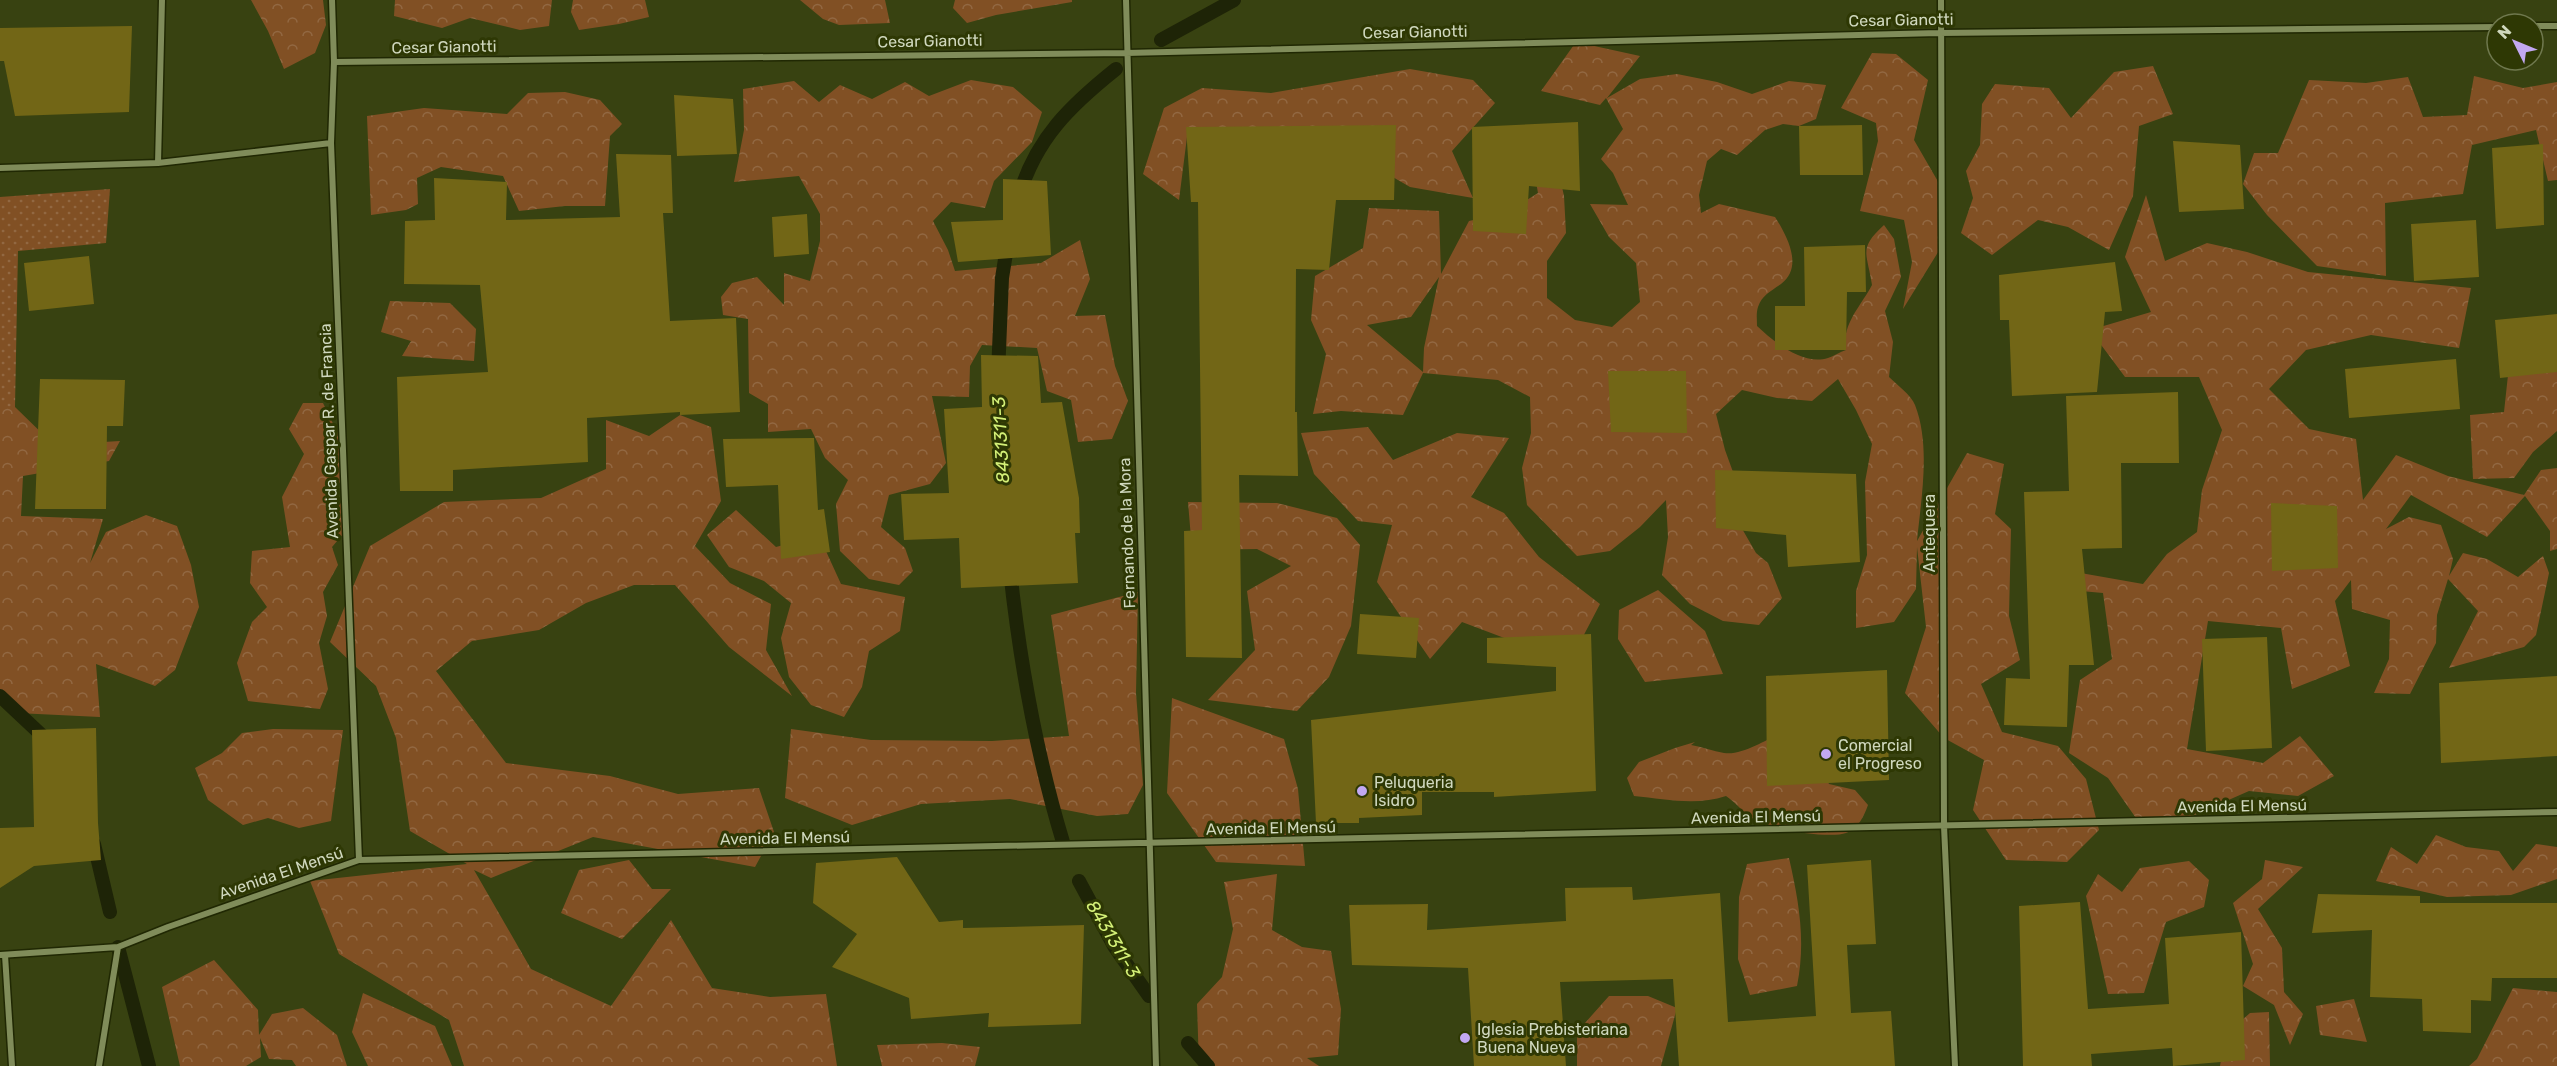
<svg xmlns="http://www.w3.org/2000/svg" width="2557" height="1066" font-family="Rubik,sans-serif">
<defs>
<pattern id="grass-dots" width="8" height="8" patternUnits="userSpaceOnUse" patternTransform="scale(1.5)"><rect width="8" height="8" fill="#815024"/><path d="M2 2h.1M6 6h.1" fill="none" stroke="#926842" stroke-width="1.8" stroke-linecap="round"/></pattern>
<pattern id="forest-crowns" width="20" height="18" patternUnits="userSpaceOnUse" patternTransform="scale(1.5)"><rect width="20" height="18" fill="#815024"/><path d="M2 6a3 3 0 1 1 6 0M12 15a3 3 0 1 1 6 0" fill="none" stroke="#926842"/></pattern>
</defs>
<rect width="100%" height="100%" fill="#384211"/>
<path fill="url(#grass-dots)" d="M 110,189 L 106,243 L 18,251 L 15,407 L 0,408 L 0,197 Z"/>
<path fill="url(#forest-crowns)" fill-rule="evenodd" d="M 251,0 L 323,0 L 326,25 L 315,53 L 284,69 L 268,31 Z
M 395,0 L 552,0 L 549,26 L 520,30 L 470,18 L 442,28 L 394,16 Z
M 573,0 L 645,0 L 649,17 L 619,24 L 579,30 L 571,12 Z
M 800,0 L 885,0 L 890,23 L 839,25 L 823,19 Z
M 955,0 L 1072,0 L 1072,2 L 996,15 L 967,23 L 953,8 Z
M 1576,42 L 1640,56 L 1607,98 L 1640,79 L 1677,74 L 1717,82 L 1752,94 L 1789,81 L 1826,85 L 1816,119 L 1799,126 L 1783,124 L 1765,130 L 1737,155 L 1721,149 L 1707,161 L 1699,195 L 1701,213 L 1719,204 L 1775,217 C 1787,236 1804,267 1781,284 C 1771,291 1762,295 1758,307 C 1756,313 1757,320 1757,326 C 1774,342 1803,366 1828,358 C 1834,356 1840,352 1846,350 C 1841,325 1861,306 1872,285 C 1867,252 1858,249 1884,225 L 1894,239 L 1901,277 L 1885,311 L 1893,342 L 1889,377 C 1897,385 1911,395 1915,405 C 1931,446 1921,499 1917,541 L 1967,453 L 2004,464 L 1995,514 L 2011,529 L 2009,616 L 2020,660 L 1981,684 L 2002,732 L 2058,746 L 2086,779 L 2099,830 L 2067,862 L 2006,860 L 1973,810 L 1984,760 L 1944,738 L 1905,693 L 1926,627 L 1917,547 L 1916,589 L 1894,622 L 1856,628 L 1856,591 L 1867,555 L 1865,482 L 1872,444 L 1856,410 L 1838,379 L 1812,401 L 1777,398 L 1742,390 L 1716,414 L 1725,450 L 1737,483 L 1737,520 L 1756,553 L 1768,563 L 1782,598 L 1759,625 L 1723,621 L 1690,604 L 1662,575 L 1668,537 L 1666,500 L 1640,527 L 1610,551 L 1577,556 L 1527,505 L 1522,468 L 1531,433 L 1530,397 L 1498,380 L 1423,373 L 1403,415 L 1341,411 L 1313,414 L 1326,354 L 1311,320 L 1315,276 L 1363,248 L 1369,208 L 1439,211 L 1441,274 L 1469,221 L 1506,213 L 1538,193 L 1531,153 L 1560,178 L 1564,196 L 1566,233 L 1547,261 L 1547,298 L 1575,320 L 1612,327 L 1640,302 L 1636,263 L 1609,237 L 1590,204 L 1628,205 L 1613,173 L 1601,159 L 1623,129 L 1606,98 L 1600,105 L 1541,91 ZM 1439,277 L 1424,348 L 1423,372 L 1367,325 L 1411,317 Z
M 1872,53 L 1896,54 L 1928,80 L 1914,140 L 1940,185 L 1940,249 L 1903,309 L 1912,262 L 1904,220 L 1860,211 L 1878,141 L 1876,123 L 1841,108 Z
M 2153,66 L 2173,114 L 2139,126 L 2133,196 L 2109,250 L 2068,227 L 2038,220 L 1992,255 L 1961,233 L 1973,198 L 1966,171 L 1980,145 L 1982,104 L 1995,84 L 2049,88 L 2071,118 L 2114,72 Z
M 1410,69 L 1473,80 L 1495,103 L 1452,151 L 1473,198 L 1410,187 L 1360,158 L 1187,137 L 1179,200 L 1143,174 L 1164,108 L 1202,88 L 1271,93 Z
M 2474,76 L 2523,88 L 2557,82 L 2557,180 L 2548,181 L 2536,130 L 2472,145 L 2463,194 L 2385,203 L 2386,276 L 2317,266 L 2267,215 L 2243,184 L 2254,153 L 2278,153 L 2309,80 L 2366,83 L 2408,77 L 2423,117 L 2467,115 Z
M 971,80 L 1013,87 L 1042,112 L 1032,142 L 994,181 L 985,208 L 951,202 L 933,221 L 948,250 L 955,271 L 1041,263 L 1080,240 L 1090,279 L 1075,316 L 1105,315 L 1115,366 L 1128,401 L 1112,439 L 1078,442 L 1071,400 L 1047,391 L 1037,348 L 982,345 L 970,366 L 969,397 L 932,396 L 946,463 L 930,484 L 889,495 L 881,527 L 905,548 L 913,571 L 899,585 L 869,579 L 840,551 L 836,504 L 848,480 L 825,458 L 811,429 L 768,432 L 768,404 L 749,393 L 748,319 L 723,315 L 721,297 L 732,283 L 757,277 L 784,305 L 784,273 L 810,281 L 820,241 L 820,214 L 799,176 L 734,182 L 744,130 L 743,89 L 794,81 L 819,102 L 840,85 L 872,99 L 905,82 L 929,96 Z
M 565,92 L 600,100 L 622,124 L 610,136 L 605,206 L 565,206 L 519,211 L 503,176 L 441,167 L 417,178 L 418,204 L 406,210 L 371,215 L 367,116 L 424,108 L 507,114 L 528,93 Z
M 2146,195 L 2165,261 L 2207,243 L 2247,252 L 2308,272 L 2471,288 L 2459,348 L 2371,335 L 2306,350 L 2269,389 L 2309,429 L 2356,439 L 2363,500 L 2396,455 L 2448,476 L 2524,495 L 2541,470 L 2557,468 L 2557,549 L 2550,551 L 2550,531 L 2525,496 L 2487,537 L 2411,495 L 2386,529 L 2409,517 L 2441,525 L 2453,559 L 2449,576 L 2463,553 L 2487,559 L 2518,577 L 2543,556 L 2549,573 L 2536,635 L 2524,647 L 2449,668 L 2478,611 L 2448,579 L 2437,615 L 2436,643 L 2410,694 L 2374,693 L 2389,659 L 2390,620 L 2352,609 L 2351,580 L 2335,601 L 2350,666 L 2292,689 L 2281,628 L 2208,621 L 2187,749 L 2263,763 L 2300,736 L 2334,776 L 2298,796 L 2249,791 L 2183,820 L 2138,821 L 2108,778 L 2069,753 L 2080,680 L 2112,659 L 2103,593 L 2048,588 L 2041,566 L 2143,584 L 2167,554 L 2197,532 L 2202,490 L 2222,430 L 2199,377 L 2125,377 L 2090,330 L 2151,312 L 2125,257 Z
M 390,301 L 450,303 L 476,329 L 474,361 L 402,356 L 411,341 L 381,332 Z
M 2557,363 L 2557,431 L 2533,452 L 2514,478 L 2473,479 L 2470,415 L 2504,412 L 2509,366 Z
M 303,403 L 323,403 L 339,436 L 342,460 L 348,470 L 334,491 L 346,514 L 349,527 L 332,547 L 338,565 L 323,592 L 327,616 L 319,643 L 328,689 L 320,709 L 248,701 L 237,663 L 252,622 L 267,607 L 250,583 L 252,551 L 290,547 L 282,497 L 304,454 L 289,429 Z
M 0,406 L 15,407 L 54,445 L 120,441 L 109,461 L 23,476 L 21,516 L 103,519 L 90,563 L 106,532 L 146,515 L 177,526 L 191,565 L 199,607 L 175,670 L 155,686 L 96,664 L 100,717 L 17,713 L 0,696 Z
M 680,415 L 711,427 L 721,501 L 695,546 L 730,583 L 771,604 L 766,650 L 792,696 L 729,647 L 675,585 L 634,585 L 586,603 L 539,630 L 472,641 L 436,671 L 506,763 L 610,776 L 678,794 L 759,788 L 774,832 L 755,867 L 593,837 L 491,878 L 474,870 L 531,969 L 611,1006 L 671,920 L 712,988 L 770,997 L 826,994 L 837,1066 L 464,1066 L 449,1020 L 339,954 L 310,881 L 467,864 L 410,831 L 396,738 L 376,686 L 330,642 L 370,546 L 444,502 L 541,498 L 606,469 L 606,420 L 649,436 Z
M 1368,427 L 1393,460 L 1457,433 L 1509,438 L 1471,497 L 1504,513 L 1539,557 L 1600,604 L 1576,650 L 1507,639 L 1462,622 L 1430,659 L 1377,582 L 1392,525 L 1358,521 L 1314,474 L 1301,433 Z
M 1188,502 L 1277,503 L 1337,518 L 1360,545 L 1351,626 L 1329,677 L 1297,711 L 1208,700 L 1255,650 L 1247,591 L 1291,566 L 1257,549 L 1192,550 Z
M 736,510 L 776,547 L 813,537 L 825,549 L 841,584 L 905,597 L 900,631 L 869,651 L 862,687 L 844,717 L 811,705 L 789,677 L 781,638 L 791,603 L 764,581 L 729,567 L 707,535 Z
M 1658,590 L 1705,631 L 1723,674 L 1645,682 L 1618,639 L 1619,610 Z
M 1138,592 L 1136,693 L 1143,785 L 1128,814 L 1097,816 L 1010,799 L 921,804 L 852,825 L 785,798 L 791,729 L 871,740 L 992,741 L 1069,736 L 1051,615 Z
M 1172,698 L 1284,739 L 1298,789 L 1305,866 L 1216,862 L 1167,793 Z
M 273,729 L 343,730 L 331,821 L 299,828 L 268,818 L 243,825 L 208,800 L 195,768 L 222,753 L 242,733 Z
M 1780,734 L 1820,767 L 1829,784 L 1855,790 L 1868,805 C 1864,816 1858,829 1846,833 C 1829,839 1770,829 1755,820 C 1745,814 1736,803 1726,796 C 1696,806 1665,799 1634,796 L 1627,778 L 1639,762 L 1675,748 L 1695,742 L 1691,745 C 1702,747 1713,751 1724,753 C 1741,756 1765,740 1780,734 Z
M 2436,835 L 2466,847 L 2499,851 L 2513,871 L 2536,844 L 2557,847 L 2557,879 L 2511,895 L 2447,897 L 2376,881 L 2391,847 L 2417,864 Z
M 1789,858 C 1799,902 1806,941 1797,986 L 1750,995 L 1738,959 L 1739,897 L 1747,864 Z
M 629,860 L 652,889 L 671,889 L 622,939 L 561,913 L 579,870 Z
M 2265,860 L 2303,867 L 2258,909 L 2282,948 L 2284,992 L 2303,1014 L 2290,1045 L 2274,1005 L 2243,986 L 2253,964 L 2233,903 L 2262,879 Z
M 2189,861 L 2209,880 L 2204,907 L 2166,922 L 2144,993 L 2108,994 L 2086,896 L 2098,874 L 2122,892 L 2140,868 Z
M 1277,874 L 1272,930 L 1302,947 L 1331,951 L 1341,1009 L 1338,1055 L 1307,1058 L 1319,1066 L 1199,1066 L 1197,1004 L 1222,977 L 1233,929 L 1224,882 Z
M 214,960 L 258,1010 L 259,1035 L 272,1014 L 303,1008 L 337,1035 L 347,1066 L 296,1066 L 292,1060 L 269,1059 L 260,1038 L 261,1057 L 246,1066 L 180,1066 L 162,987 Z
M 2513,988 L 2557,992 L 2557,1066 L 2469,1066 L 2477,1059 Z
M 363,993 L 435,1026 L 452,1066 L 368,1066 L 352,1032 Z
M 1609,996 L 1648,996 L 1677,1008 L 1661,1066 L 1577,1066 L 1577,1032 Z
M 2354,999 L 2367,1042 L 2320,1035 L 2316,1006 Z
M 2269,1012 L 2270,1066 L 2220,1066 L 2225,1035 L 2250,1013 Z
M 942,1043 L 980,1047 L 975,1066 L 882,1066 L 877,1045 Z"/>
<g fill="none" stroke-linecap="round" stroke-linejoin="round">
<path stroke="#1e2407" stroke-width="14" d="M 1161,40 L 1234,0
M 1019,196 C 1036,138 1071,105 1116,69
M 998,374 L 1002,278 L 1008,241
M 1010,570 C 1020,663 1036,753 1063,842
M 0,696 L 49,742
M 94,844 L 110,912
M 1079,881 L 1114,946 L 1149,996
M 118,947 L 149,1066
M 1188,1043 L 1208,1066"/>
</g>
<path fill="#726616" d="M 132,26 L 129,112 L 15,116 L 4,61 L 0,61 L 0,28 Z
M 674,95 L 733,99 L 737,154 L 677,156 Z
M 1578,122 L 1580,191 L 1529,186 L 1526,234 L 1473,231 L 1472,127 Z
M 1396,125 L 1394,200 L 1336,200 L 1329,270 L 1296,269 L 1295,412 L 1297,412 L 1298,476 L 1239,475 L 1242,658 L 1186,657 L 1184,531 L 1202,530 L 1198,202 L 1191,202 L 1186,127 Z
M 1862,125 L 1863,175 L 1800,175 L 1799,126 Z
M 2173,141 L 2240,145 L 2244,209 L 2179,212 Z
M 2543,144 L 2544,225 L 2496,229 L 2492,148 Z
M 616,154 L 671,155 L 673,213 L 663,213 L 670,321 L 736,318 L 740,412 L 680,415 L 680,412 L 587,418 L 588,462 L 453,470 L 453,491 L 400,491 L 397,377 L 488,372 L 480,285 L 404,284 L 405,221 L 435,220 L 434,178 L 507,182 L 506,220 L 620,217 Z
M 1003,179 L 1047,181 L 1051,255 L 958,262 L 951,222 L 1003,220 Z
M 807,214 L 809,254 L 774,257 L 772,217 Z
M 2476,220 L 2479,277 L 2414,281 L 2411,224 Z
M 1865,245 L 1866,292 L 1847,292 L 1846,350 L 1775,350 L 1775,306 L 1805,306 L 1804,247 Z
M 89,256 L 94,304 L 29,311 L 24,263 Z
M 2115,262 L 2122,311 L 2105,312 L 2097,392 L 2012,396 L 2009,320 L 2000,320 L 1999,275 Z
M 2557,314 L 2557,372 L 2500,378 L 2495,320 Z
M 981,355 L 1038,356 L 1041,403 L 1062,402 L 1079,498 L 1080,533 L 1075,533 L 1078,583 L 961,588 L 959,538 L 904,540 L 901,494 L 949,493 L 944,409 L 982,407 Z
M 2456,359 L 2460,409 L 2349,418 L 2345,369 Z
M 1608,371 L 1686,371 L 1687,433 L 1611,432 Z
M 40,379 L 125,380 L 123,426 L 107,426 L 106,509 L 35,509 Z
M 2178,392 L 2179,463 L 2121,463 L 2122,548 L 2082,549 L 2094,665 L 2069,665 L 2067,727 L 2004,725 L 2006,678 L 2030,679 L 2024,492 L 2069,491 L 2066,396 Z
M 814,438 L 818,510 L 824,509 L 830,552 L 781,559 L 778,485 L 726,487 L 723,439 Z
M 1715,470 L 1856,474 L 1860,562 L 1788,567 L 1786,535 L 1716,528 Z
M 2271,503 L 2337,506 L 2338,568 L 2272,571 Z
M 1360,614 L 1419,618 L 1416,658 L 1357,654 Z
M 1591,634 L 1596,791 L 1494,797 L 1494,792 L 1422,792 L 1422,815 L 1359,818 L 1359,823 L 1316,823 L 1311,720 L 1556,691 L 1556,667 L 1487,663 L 1487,638 Z
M 2267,637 L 2272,748 L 2206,751 L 2202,639 Z
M 1887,670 L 1889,780 L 1767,786 L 1766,676 Z
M 2557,676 L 2557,756 L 2441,763 L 2439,683 Z
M 96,728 L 98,823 L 101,860 L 34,866 L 0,888 L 0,828 L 34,827 L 32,730 Z
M 897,857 L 939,922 L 963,920 L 963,928 L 1084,925 L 1081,1024 L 988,1027 L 989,1013 L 911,1019 L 909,998 L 832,967 L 857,934 L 813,903 L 816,863 Z
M 1871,860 L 1876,944 L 1847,945 L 1851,1013 L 1891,1011 L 1895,1066 L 1679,1066 L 1673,979 L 1560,982 L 1566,1066 L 1474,1066 L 1468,968 L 1352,965 L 1349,905 L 1428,904 L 1427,930 L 1566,921 L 1565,888 L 1632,887 L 1633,900 L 1720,893 L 1728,1022 L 1816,1016 L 1807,865 Z
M 2318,894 L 2420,896 L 2420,903 L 2557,903 L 2557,978 L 2492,978 L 2491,1001 L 2471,1000 L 2471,1033 L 2423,1031 L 2422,999 L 2370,997 L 2372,930 L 2312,933 Z
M 2080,902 L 2088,1009 L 2169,1004 L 2165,938 L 2241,932 L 2245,1060 L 2173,1066 L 2172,1048 L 2091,1054 L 2092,1066 L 2023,1066 L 2019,906 Z"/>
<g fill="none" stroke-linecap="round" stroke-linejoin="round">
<g stroke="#202803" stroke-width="9">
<path id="minor" d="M 332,0 L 334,62 L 331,143 L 359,860
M 1126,0 L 1156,1066
M 1941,0 L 1944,826 L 1955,1066
M 2533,26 L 2557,26
M 334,62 L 1126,53 L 1939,33 L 2497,27
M 158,163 L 162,0
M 0,168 L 158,163 L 331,143
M 0,955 L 118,947 L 168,927 L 359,860 L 2557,812
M 5,955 L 12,1066
M 99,1066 L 118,947"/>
</g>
<use href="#minor" stroke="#808c5a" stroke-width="6"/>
</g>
<g fill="#c2a8f2" stroke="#2e3804" stroke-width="2">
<circle cx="1826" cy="754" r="6"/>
<circle cx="1362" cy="791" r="6"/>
<circle cx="1465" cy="1038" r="6"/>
</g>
<g text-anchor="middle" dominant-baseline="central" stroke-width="6" stroke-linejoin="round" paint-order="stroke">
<g font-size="16" fill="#d0d8be" stroke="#2e3804">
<text transform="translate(1901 20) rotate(-1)">Cesar Gianotti</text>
<text transform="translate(1415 32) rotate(-1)">Cesar Gianotti</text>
<text transform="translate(930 41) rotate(-1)">Cesar Gianotti</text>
<text transform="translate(444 47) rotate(-1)">Cesar Gianotti</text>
<text transform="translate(329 431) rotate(-92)">Avenida Gaspar R. de Francia</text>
<text transform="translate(1127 533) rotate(-92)">Fernando de la Mora</text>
<text transform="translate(1929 533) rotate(-90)">Antequera</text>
<text transform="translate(2242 806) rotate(-1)">Avenida El Mensú</text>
<text transform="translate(1756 817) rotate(-1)">Avenida El Mensú</text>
<text transform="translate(1271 828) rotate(-1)">Avenida El Mensú</text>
<text transform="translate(785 838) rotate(-1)">Avenida El Mensú</text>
<text transform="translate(281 873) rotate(-19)">Avenida El Mensú</text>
</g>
<g font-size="16" fill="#d0d8be" stroke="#2e3804" text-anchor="start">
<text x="1838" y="745">Comercial<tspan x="1838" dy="18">el Progreso</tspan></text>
<text x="1374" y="782">Peluqueria<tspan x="1374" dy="18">Isidro</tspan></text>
<text x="1477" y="1029">Iglesia Prebisteriana<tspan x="1477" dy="18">Buena Nueva</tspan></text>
</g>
<g font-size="18" font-style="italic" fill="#d4f077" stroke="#2e3804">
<text transform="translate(1001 440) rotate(-93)">8431311-3</text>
<text transform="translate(1113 939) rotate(59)">8431311-3</text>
</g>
</g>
<g transform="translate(2515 42) rotate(313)"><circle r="28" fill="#2e3804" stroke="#6f784e" stroke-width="1.5"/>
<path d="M0-4.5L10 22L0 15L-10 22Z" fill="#c2a8f2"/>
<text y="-9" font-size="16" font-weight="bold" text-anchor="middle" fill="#d0d8be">N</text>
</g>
</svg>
